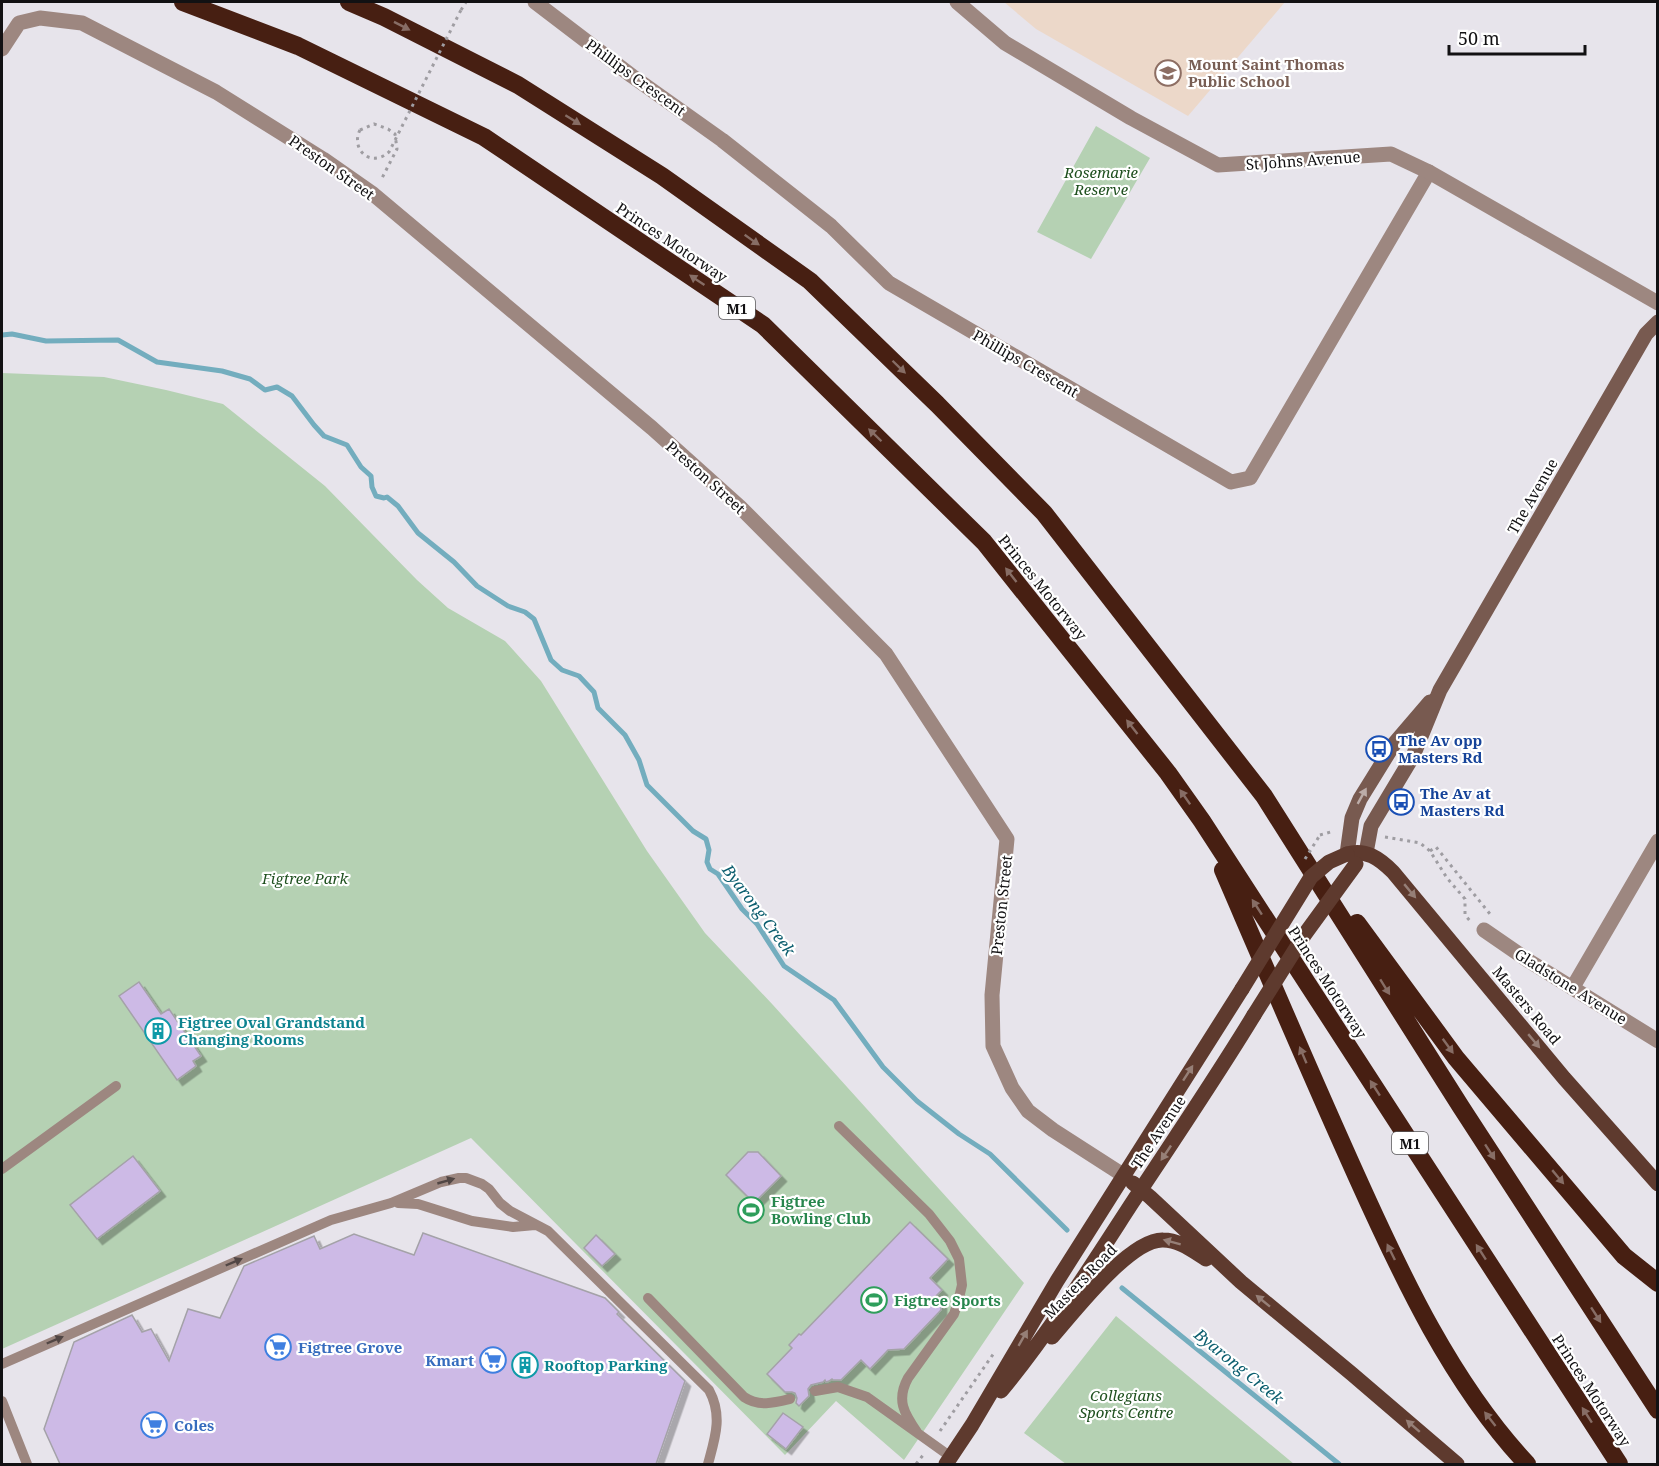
<svg xmlns="http://www.w3.org/2000/svg" width="1659" height="1466" font-family="'Noto Serif',serif">
<defs>
<filter id="shadow"><feDropShadow dx="5.5" dy="5.5" stdDeviation="0" flood-color="#0004"/></filter>
</defs>
<rect width="100%" height="100%" fill="#e7e4eb"/>
<path fill="#ecd8c9" d="M 1004,2 L 1285,2 L 1188,116 L 1036,29 Z"/>
<path fill="#b5d1b3" d="M 1096,126 L 1150,158 L 1091,259 L 1037,232 Z
M 2,373 L 104,377 L 166,390 L 223,404 L 325,486 L 417,580 L 448,608 L 505,641 L 541,681 L 647,851 L 705,933 L 773,1005 L 1024,1283 L 904,1460 L 836,1401 L 785,1455 L 471,1138 L 2,1349 Z
M 1116,1316 L 1294,1464 L 1066,1464 L 1024,1433 Z"/>
<g fill="none" stroke-linecap="round" stroke-linejoin="round">
<path stroke="#73adbe" stroke-width="5" d="M 2,335 L 12,334 L 46,341 L 118,340 L 157,362 L 222,371 L 250,379 L 265,390 L 277,387 L 292,396 L 314,425 L 324,436 L 347,445 L 361,467 L 371,476 L 372,487 L 376,496 L 384,498 L 387,497 L 398,506 L 418,533 L 454,562 L 477,586 L 508,606 L 525,612 L 534,619 L 551,660 L 562,670 L 579,676 L 594,692 L 598,708 L 625,735 L 639,760 L 647,785 L 693,831 L 706,839 L 709,850 L 707,862 L 710,869 L 718,874 L 742,909 L 757,924 L 784,966 L 834,1000 L 883,1067 L 917,1101 L 959,1134 L 990,1154 L 1067,1230
M 1122,1288 L 1339,1464"/>
</g>
<path fill="#cdbae6" stroke="#a4a2a8" stroke-width="1.5" filter="url(#shadow)" d="M 139,982 L 161,1014 L 169,1009 L 201,1056 L 193,1061 L 196,1066 L 177,1080 L 119,996 Z
M 748,1152 L 758,1152 L 781,1176 L 754,1203 L 726,1175 Z
M 133,1156 L 160,1191 L 97,1239 L 70,1205 Z
M 910,1222 L 948,1259 L 930,1278 L 942,1290 L 935,1297 L 941,1303 L 941,1310 L 904,1349 L 888,1350 L 870,1369 L 861,1360 L 841,1380 L 833,1380 L 832,1379 L 829,1381 L 826,1382 L 825,1380 L 823,1382 L 811,1385 L 808,1389 L 809,1396 L 799,1406 L 796,1403 L 797,1398 L 795,1393 L 792,1392 L 785,1392 L 767,1374 L 792,1348 L 789,1345 L 799,1334 L 801,1335 Z
M 423,1233 L 605,1298 L 619,1312 L 617,1314 L 685,1381 L 656,1464 L 60,1464 L 44,1429 L 74,1342 L 132,1315 L 142,1332 L 151,1329 L 169,1361 L 188,1309 L 220,1318 L 244,1266 L 314,1236 L 320,1249 L 354,1234 L 414,1255 Z
M 596,1235 L 615,1254 L 602,1266 L 584,1248 Z
M 783,1413 L 803,1427 L 786,1449 L 767,1434 Z"/>
<g fill="none" stroke-linecap="round" stroke-linejoin="round">
<path stroke="#9f9da2" stroke-width="3" stroke-dasharray="3 4.5" stroke-linecap="butt" d="M 461,10 L 466,2
M 360,130 L 374,124 L 388,129 L 395,134 L 397,149 L 381,180
M 1320,835 L 1334,831
M 1385,837 L 1420,843 L 1430,851 L 1447,878 L 1465,899 L 1465,915 L 1470,921
M 1430,851 L 1436,847 L 1490,914
M 940,1431 L 994,1353
M 916,1464 L 924,1454"/>
<path stroke="#9d8780" stroke-width="10" d="M 839,1126 L 929,1214 L 950,1241 L 959,1259 L 962,1285 L 958,1302 L 954,1314 L 908,1378 C 896,1400 904,1413 917,1432
M 2,1169 L 116,1086
M 398,1203 L 418,1204 L 472,1221 L 513,1227 L 535,1225
M 648,1298 L 744,1397 C 759,1407 774,1403 790,1399
M 2,1364 L 331,1220 L 391,1203 L 441,1182 L 459,1178 L 466,1178 L 482,1184 L 489,1189 L 500,1203 L 510,1211 L 548,1231 L 709,1390 C 723,1416 715,1438 708,1464
M 815,1391 L 838,1387 L 867,1397 L 951,1457
M 2,1401 L 27,1464"/>
<path stroke="#9d8780" stroke-width="15" d="M 535,2 L 632,76 L 722,140 L 831,226 L 889,283 L 1231,482 L 1250,478 L 1429,172
M 2,49 L 19,23 L 40,18 L 82,23 L 216,92 L 323,159 L 373,194 L 652,428 L 740,507 L 886,654 L 1007,839 L 992,995 L 993,1046 L 1012,1088 L 1028,1111 L 1053,1130 L 1123,1175
M 1484,930 L 1529,961 L 1658,1041
M 1573,987 L 1658,841"/>
<path stroke="#9d8780" stroke-width="15" d="M 957,2 L 1005,43 L 1131,118 L 1218,165 L 1391,154 L 1429,172 L 1658,303"/>
<path stroke="#785a50" stroke-width="15" d="M 1366,853 L 1371,826 L 1413,756 L 1440,690 L 1646,334 L 1658,322
M 1347,854 L 1352,818 L 1360,799 L 1394,744 L 1430,702"/>
<path stroke="#5e3a2e" stroke-width="15" d="M 1347,854 C 1366,849 1379,858 1393,872 L 1564,1078 L 1658,1184
M 1133,1183 L 1150,1197 L 1241,1282 L 1352,1374 L 1457,1464
M 1052,1337 C 1074,1312 1130,1239 1163,1240 C 1179,1240 1193,1251 1206,1259
M 1001,1391 C 1049,1333 1091,1266 1132,1203 C 1173,1141 1215,1079 1254,1015
M 946,1464 L 972,1425 L 1057,1281 L 1242,989"/>
<path stroke="#471f12" stroke-width="18" d="M 183,2 L 298,46 L 484,137 L 763,325 L 984,542 L 1168,773 L 1202,821 L 1619,1464
M 349,2 L 384,17 L 518,85 L 662,176 L 810,281 L 937,404 L 1044,513 L 1264,796 L 1461,1107 L 1658,1410
M 1223,870 C 1267,972 1311,1075 1357,1177 C 1402,1277 1452,1384 1527,1464
M 1357,923 L 1456,1058 L 1624,1256 L 1658,1283"/>
<path stroke="#9f9da2" stroke-width="3" stroke-dasharray="3 4.5" stroke-linecap="butt" d="M 360,130 C 352,145 364,163 381,157 C 384,156 386,154 389,152 L 461,10
M 1305,859 L 1320,835"/>
<path stroke="#5e3a2e" stroke-width="15" d="M 1242,989 L 1311,877 L 1329,862 L 1347,854
M 1254,1015 L 1305,934 L 1356,864"/>
</g>
<defs><path id="oneway-solid" d="M-6-.8H1V-3.2L6.5 0L1 3.2V.8H-6Z" transform="scale(1.5)"/></defs>
<g fill="#876d65">
<use href="#oneway-solid" transform="translate(402 26) rotate(27)"/>
<use href="#oneway-solid" transform="translate(573 120) rotate(32)"/>
<use href="#oneway-solid" transform="translate(752 240) rotate(35)"/>
<use href="#oneway-solid" transform="translate(697 280) rotate(-146)"/>
<use href="#oneway-solid" transform="translate(899 367) rotate(44)"/>
<use href="#oneway-solid" transform="translate(875 435) rotate(-136)"/>
<use href="#oneway-solid" transform="translate(1011 575) rotate(-128)"/>
<use href="#oneway-solid" transform="translate(1132 727) rotate(-128)"/>
<use href="#oneway-solid" transform="translate(1185 797) rotate(-125)"/>
<use href="#oneway-solid" transform="translate(1257 907) rotate(-123)"/>
<use href="#oneway-solid" transform="translate(1385 987) rotate(58)"/>
<use href="#oneway-solid" transform="translate(1448 1046) rotate(54)"/>
<use href="#oneway-solid" transform="translate(1303 1055) rotate(-113)"/>
<use href="#oneway-solid" transform="translate(1375 1088) rotate(-123)"/>
<use href="#oneway-solid" transform="translate(1490 1152) rotate(57)"/>
<use href="#oneway-solid" transform="translate(1558 1177) rotate(50)"/>
<use href="#oneway-solid" transform="translate(1391 1252) rotate(-116)"/>
<use href="#oneway-solid" transform="translate(1481 1252) rotate(-123)"/>
<use href="#oneway-solid" transform="translate(1596 1315) rotate(57)"/>
<use href="#oneway-solid" transform="translate(1587 1415) rotate(-123)"/>
<use href="#oneway-solid" transform="translate(1490 1419) rotate(-128)"/>
</g>
<use fill="#bcaca8" href="#oneway-solid" transform="translate(1362 796) rotate(-61)"/>
<g fill="#967f77">
<use href="#oneway-solid" transform="translate(1410 891) rotate(50)"/>
<use href="#oneway-solid" transform="translate(1534 1041) rotate(50)"/>
<use href="#oneway-solid" transform="translate(1188 1073) rotate(-57)"/>
<use href="#oneway-solid" transform="translate(1166 1153) rotate(124)"/>
<use href="#oneway-solid" transform="translate(1172 1242) rotate(-165)"/>
<use href="#oneway-solid" transform="translate(1263 1301) rotate(-141)"/>
<use href="#oneway-solid" transform="translate(1023 1338) rotate(-60)"/>
<use href="#oneway-solid" transform="translate(1413 1426) rotate(-139)"/>
</g>
<g fill="#514644">
<use href="#oneway-solid" transform="translate(446 1181) rotate(-16)"/>
<use href="#oneway-solid" transform="translate(234 1262) rotate(-23)"/>
<use href="#oneway-solid" transform="translate(55 1340) rotate(-23)"/>
</g>
<defs>
<g id="school-ring" transform="scale(1.35)"><circle r="9.5" fill="#fff" stroke="#8d6e63" stroke-width="1.5"/><path d="M0-5L7-2L0 1L-7-2ZM-4 1L0 2.5L4 1V4Q0 6-4 4Z" fill="#8d6e63"/></g>
<g id="bus-ring" transform="scale(1.35)"><circle r="9.5" fill="#fff" stroke="#1a4fb4" stroke-width="1.5"/><path d="M-5-6H5V4H4V6H2V4H-2V6H-4V4H-5ZM-3.5-4V0h7V-4ZM-3.5 1.2v1.5H-2V1.2ZM2 1.2v1.5H3.5V1.2Z" fill="#1a4fb4"/></g>
<g id="building-ring" transform="scale(1.35)"><circle r="9.5" fill="#fff" stroke="#0f9aa8" stroke-width="1.5"/><path d="M-4-6H4V6H1V3H-1V6H-4ZM-2.5-4.3h1.7v1.8h-1.7ZM.8-4.3h1.7v1.8H.8ZM-2.5-1h1.7V.8h-1.7ZM.8-1h1.7V.8H.8Z" fill="#0f9aa8"/></g>
<g id="stadium-ring" transform="scale(1.35)"><circle r="9.5" fill="#fff" stroke="#2e9e5b" stroke-width="1.5"/><path d="M0-5a6.5 5 0 1 0 0 10a6.5 5 0 1 0 0-10ZM-3.5-1.8h7v3.6h-7Z" fill="#2e9e5b"/></g>
<g id="supermarket-ring" transform="scale(1.35)"><circle r="9.5" fill="#fff" stroke="#3f7fe0" stroke-width="1.5"/><path d="M-6-5.5h2.5l.6 2H6L4.5 2H-2.5L-4.4-4H-6ZM-1.5 3.2a1.3 1.3 0 1 0 .1 0ZM3 3.2a1.3 1.3 0 1 0 .1 0Z" fill="#3f7fe0"/></g>
</defs>
<g fill-rule="evenodd">
<use href="#school-ring" x="1168" y="73"/>
<use href="#bus-ring" x="1379" y="749"/>
<use href="#bus-ring" x="1401" y="802"/>
<use href="#building-ring" x="158" y="1031"/>
<use href="#stadium-ring" x="751" y="1210"/>
<use href="#stadium-ring" x="874" y="1300"/>
<use href="#supermarket-ring" x="278" y="1347"/>
<use href="#supermarket-ring" x="493" y="1360"/>
<use href="#building-ring" x="525" y="1365"/>
<use href="#supermarket-ring" x="154" y="1425"/>
</g>
<g text-anchor="middle" dominant-baseline="central" stroke-width="4.5" stroke-linejoin="round" paint-order="stroke">
<g fill="#fff" stroke="#59585a" stroke-width="1.5">
<rect x="719" y="297" width="36" height="22" rx="4.5"/>
<rect x="1392" y="1132" width="36" height="22" rx="4.5"/>
</g>
<g font-size="14" font-weight="bold" fill="#121113">
<text x="737" y="308">M1</text>
<text x="1410" y="1143">M1</text>
</g>
<g font-size="15" font-weight="bold" fill="#785e54" stroke="#fff" text-anchor="start">
<text x="1188" y="64">Mount Saint Thomas<tspan x="1188" dy="17">Public School</tspan></text>
</g>
<g font-size="15" fill="#121113" stroke="#fff">
<text transform="translate(636 77) rotate(36)">Phillips Crescent</text>
<text transform="translate(1303 160) rotate(-4)">St Johns Avenue</text>
<text transform="translate(332 167) rotate(35)">Preston Street</text>
<text transform="translate(672 242) rotate(34)">Princes Motorway</text>
<text transform="translate(1026 363) rotate(30)">Phillips Crescent</text>
<text transform="translate(706 477) rotate(42)">Preston Street</text>
<text transform="translate(1532 496) rotate(-60)">The Avenue</text>
<text transform="translate(1043 587) rotate(51)">Princes Motorway</text>
<text transform="translate(1001 905) rotate(-84)">Preston Street</text>
<text transform="translate(1328 982) rotate(57)">Princes Motorway</text>
<text transform="translate(1571 986) rotate(32)">Gladstone Avenue</text>
<text transform="translate(1527 1005) rotate(50)">Masters Road</text>
<text transform="translate(1158 1132) rotate(-56)">The Avenue</text>
<text transform="translate(1080 1281) rotate(-46)">Masters Road</text>
<text transform="translate(1592 1390) rotate(57)">Princes Motorway</text>
</g>
<g font-size="15" font-style="italic" fill="#1f501f" stroke="#fff">
<text x="1101" y="172">Rosemarie<tspan x="1101" dy="17">Reserve</tspan></text>
<text x="305" y="878">Figtree Park</text>
<text x="1126" y="1395">Collegians<tspan x="1126" dy="17">Sports Centre</tspan></text>
</g>
<g font-size="15" font-weight="bold" fill="#164399" stroke="#fff" text-anchor="start">
<text x="1398" y="740">The Av opp<tspan x="1398" dy="17">Masters Rd</tspan></text>
<text x="1420" y="793">The Av at<tspan x="1420" dy="17">Masters Rd</tspan></text>
</g>
<g font-size="15" font-weight="bold" fill="#0d838f" stroke="#fff" text-anchor="start">
<text x="178" y="1022">Figtree Oval Grandstand<tspan x="178" dy="17">Changing Rooms</tspan></text>
<text x="544" y="1365">Rooftop Parking</text>
</g>
<g font-size="15" font-weight="bold" fill="#27864d" stroke="#fff" text-anchor="start">
<text x="771" y="1201">Figtree<tspan x="771" dy="17">Bowling Club</tspan></text>
<text x="894" y="1300">Figtree Sports</text>
</g>
<g font-size="15" font-weight="bold" fill="#366cbe" stroke="#fff" text-anchor="start">
<text x="298" y="1347">Figtree Grove</text>
<text x="474" y="1360" text-anchor="end">Kmart</text>
<text x="174" y="1425">Coles</text>
</g>
<g font-size="16" font-style="italic" fill="#0c5e6f" stroke="#fff">
<text transform="translate(759 910) rotate(53)">Byarong Creek</text>
<text transform="translate(1239 1366) rotate(39)">Byarong Creek</text>
</g>
</g>
<rect width="1659" height="1466" fill="none" stroke="#121113" stroke-width="6"/>
<path d="M1449 45v9h136v-9" fill="none" stroke="#121113" stroke-width="3"/>
<text x="1458" y="45" font-size="18" fill="#121113" stroke="#ffffff" stroke-width="4.5" paint-order="stroke">50 m</text>
</svg>
